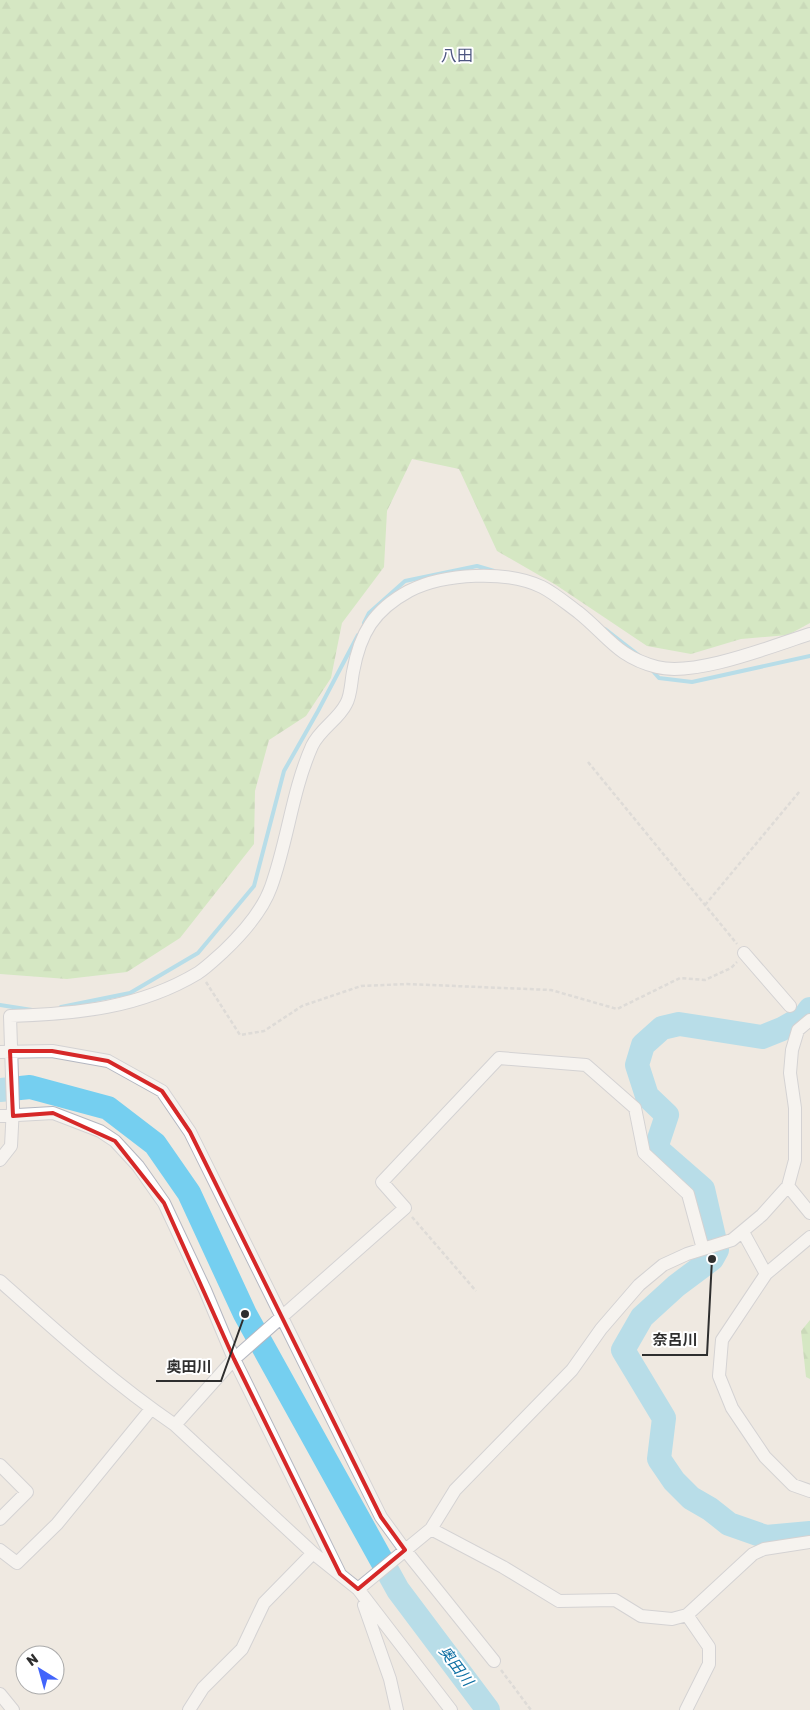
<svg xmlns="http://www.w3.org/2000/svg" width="810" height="1710" font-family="Rubik,'Noto Sans JP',sans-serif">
<defs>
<pattern id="forest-firs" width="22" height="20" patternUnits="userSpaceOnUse" patternTransform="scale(1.25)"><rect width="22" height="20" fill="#b6e59e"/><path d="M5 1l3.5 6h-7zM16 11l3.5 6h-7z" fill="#9dc588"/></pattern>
</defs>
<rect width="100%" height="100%" fill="#efe9e1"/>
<path fill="url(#forest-firs)" d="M 0,0 L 810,0 L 810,623 L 788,635 L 741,639 L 691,654 L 647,646 L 556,585 L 497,551 L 459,469 L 412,459 L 387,511 L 384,567 L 342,623 L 331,678 L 306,716 L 269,740 L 255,791 L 254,844 L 180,938 L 127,972 L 67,979 L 0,974 Z
M 810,1320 L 810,1379 L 806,1377 L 801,1331 Z"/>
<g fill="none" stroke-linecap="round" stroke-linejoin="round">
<path stroke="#75cff0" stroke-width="4" d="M 364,623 L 369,613 L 405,581 L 477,566 L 494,571
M 605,629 L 641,657
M 652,670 L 659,678 L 692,682 L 810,656
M 0,1005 L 32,1010
M 61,1007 L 130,993 L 198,953 L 254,886 L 284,771 L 318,711 L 358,635"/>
<path stroke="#75cff0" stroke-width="24" d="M 810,1009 L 805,1016 L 782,1029 L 762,1037 L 679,1024 L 662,1028 L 643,1045 L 637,1065 L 647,1096 L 667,1115 L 656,1148 L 703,1189 L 717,1250 L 712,1259 L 676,1286 L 642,1317 L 623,1350 L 664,1418 L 659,1459 L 674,1481 L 691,1498 L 710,1509 L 729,1524 L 766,1537 L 810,1533
M 0,1090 L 30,1087 L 108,1108 L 155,1144 L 189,1193 L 245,1314 L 398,1590 L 488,1710"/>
<g stroke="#b4b7c1" stroke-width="14">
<path id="minor" d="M 744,953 L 790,1006
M 0,1052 L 52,1051 L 108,1061 L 162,1091 L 190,1132 L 381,1517 L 405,1550 L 494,1661
M 0,1116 L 53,1113 L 100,1131 L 115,1141 L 138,1166 L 164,1203 L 205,1290 L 234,1359 L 339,1572
M 0,1160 L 11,1146 L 13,1107 L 10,1016 C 76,1014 140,1008 198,973 C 207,967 215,959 223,952 C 242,934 262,912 271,887 C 288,840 292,791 312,746 C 320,729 338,720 346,704 C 351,696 351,682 353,672 C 360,633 374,610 409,591 C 444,573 507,570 542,587 C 554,593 567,604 578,612 C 607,635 617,657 657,667 C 695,677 772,646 810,634
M 788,1186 L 810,1213
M 743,1232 L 766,1274 L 722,1340 L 719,1376 L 732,1408 L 765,1457 L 793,1485 L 810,1491
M 766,1274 L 810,1237
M 0,1281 C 56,1331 112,1382 175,1425 L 313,1553 L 358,1589 L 451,1710
M 175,1425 L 234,1359 L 405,1208 L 382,1182 L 499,1058 L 586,1065 L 635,1108 L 644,1153 L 688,1194 L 703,1249
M 0,1465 L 27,1492 L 0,1519
M 431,1529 L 503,1567 L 559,1601 L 615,1600 L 641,1616 L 672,1619 L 687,1615 L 753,1554 L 764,1549 L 810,1542
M 0,1550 L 17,1563 L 57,1524 L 151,1409
M 358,1589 L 431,1529 L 455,1490 L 572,1370 L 601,1329 L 639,1285 L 663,1265 L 687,1254 L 732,1240 L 762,1215 L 788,1186 L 795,1160 L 795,1108 L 790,1073 L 792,1050 L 798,1030 L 810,1020
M 364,1605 L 390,1679 L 397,1710
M 0,1694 L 13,1710
M 189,1710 L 203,1688 L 242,1649 L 264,1603 L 313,1553
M 686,1710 L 709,1664 L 709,1647 L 687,1615"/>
</g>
<path stroke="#c9c9c9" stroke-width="2.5" stroke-dasharray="4 2.5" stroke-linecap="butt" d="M 588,762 L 737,944
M 705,905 L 800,791
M 206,982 L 240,1035 L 264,1031 L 302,1006 L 361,986 L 407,984 L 551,990 L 617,1009 L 680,978 L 705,980 L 731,968 L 737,962
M 412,1217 L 476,1291
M 501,1670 L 531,1710"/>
<use href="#minor" stroke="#fff" stroke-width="12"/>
</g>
<path d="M0 0H810V1710H0ZM 10,1051 L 52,1051 L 108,1061 L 162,1091 L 190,1132 L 381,1517 L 405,1550 L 358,1589 L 340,1574 L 234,1359 L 164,1203 L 115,1141 L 53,1113 L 13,1116 Z" fill="#efe9e1" fill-opacity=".55" fill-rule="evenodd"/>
<path fill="none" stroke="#d62828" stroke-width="4" stroke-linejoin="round" d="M 10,1051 L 52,1051 L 108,1061 L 162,1091 L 190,1132 L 381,1517 L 405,1550 L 358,1589 L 340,1574 L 234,1359 L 164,1203 L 115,1141 L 53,1113 L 13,1116 Z"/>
<g text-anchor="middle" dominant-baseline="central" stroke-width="4" stroke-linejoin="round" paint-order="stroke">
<g font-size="15" font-style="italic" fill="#0d6fa3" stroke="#fff">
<text transform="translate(456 1666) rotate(53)">奥田川</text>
</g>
<g font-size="16" fill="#4d5680" stroke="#fff">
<text x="457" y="55">八田</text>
</g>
</g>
<path fill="none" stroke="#2e2e2e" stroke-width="2" d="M712 1259L707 1355H642M245 1314L221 1381H156"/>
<g fill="#2e2e2e" stroke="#fff" stroke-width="2">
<circle cx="712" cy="1259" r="5"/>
<circle cx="245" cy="1314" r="5"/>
</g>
<g font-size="15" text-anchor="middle" font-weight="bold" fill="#2e2e2e" stroke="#fff" stroke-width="4" stroke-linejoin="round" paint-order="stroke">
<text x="675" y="1345">奈呂川</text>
<text x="189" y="1372">奥田川</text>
</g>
<g transform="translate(40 1670) rotate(323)"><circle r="24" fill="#ffffff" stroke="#ababab"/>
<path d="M0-4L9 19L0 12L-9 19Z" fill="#4264fb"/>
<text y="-8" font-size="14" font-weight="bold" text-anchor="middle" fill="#2e2e2e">N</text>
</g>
</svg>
